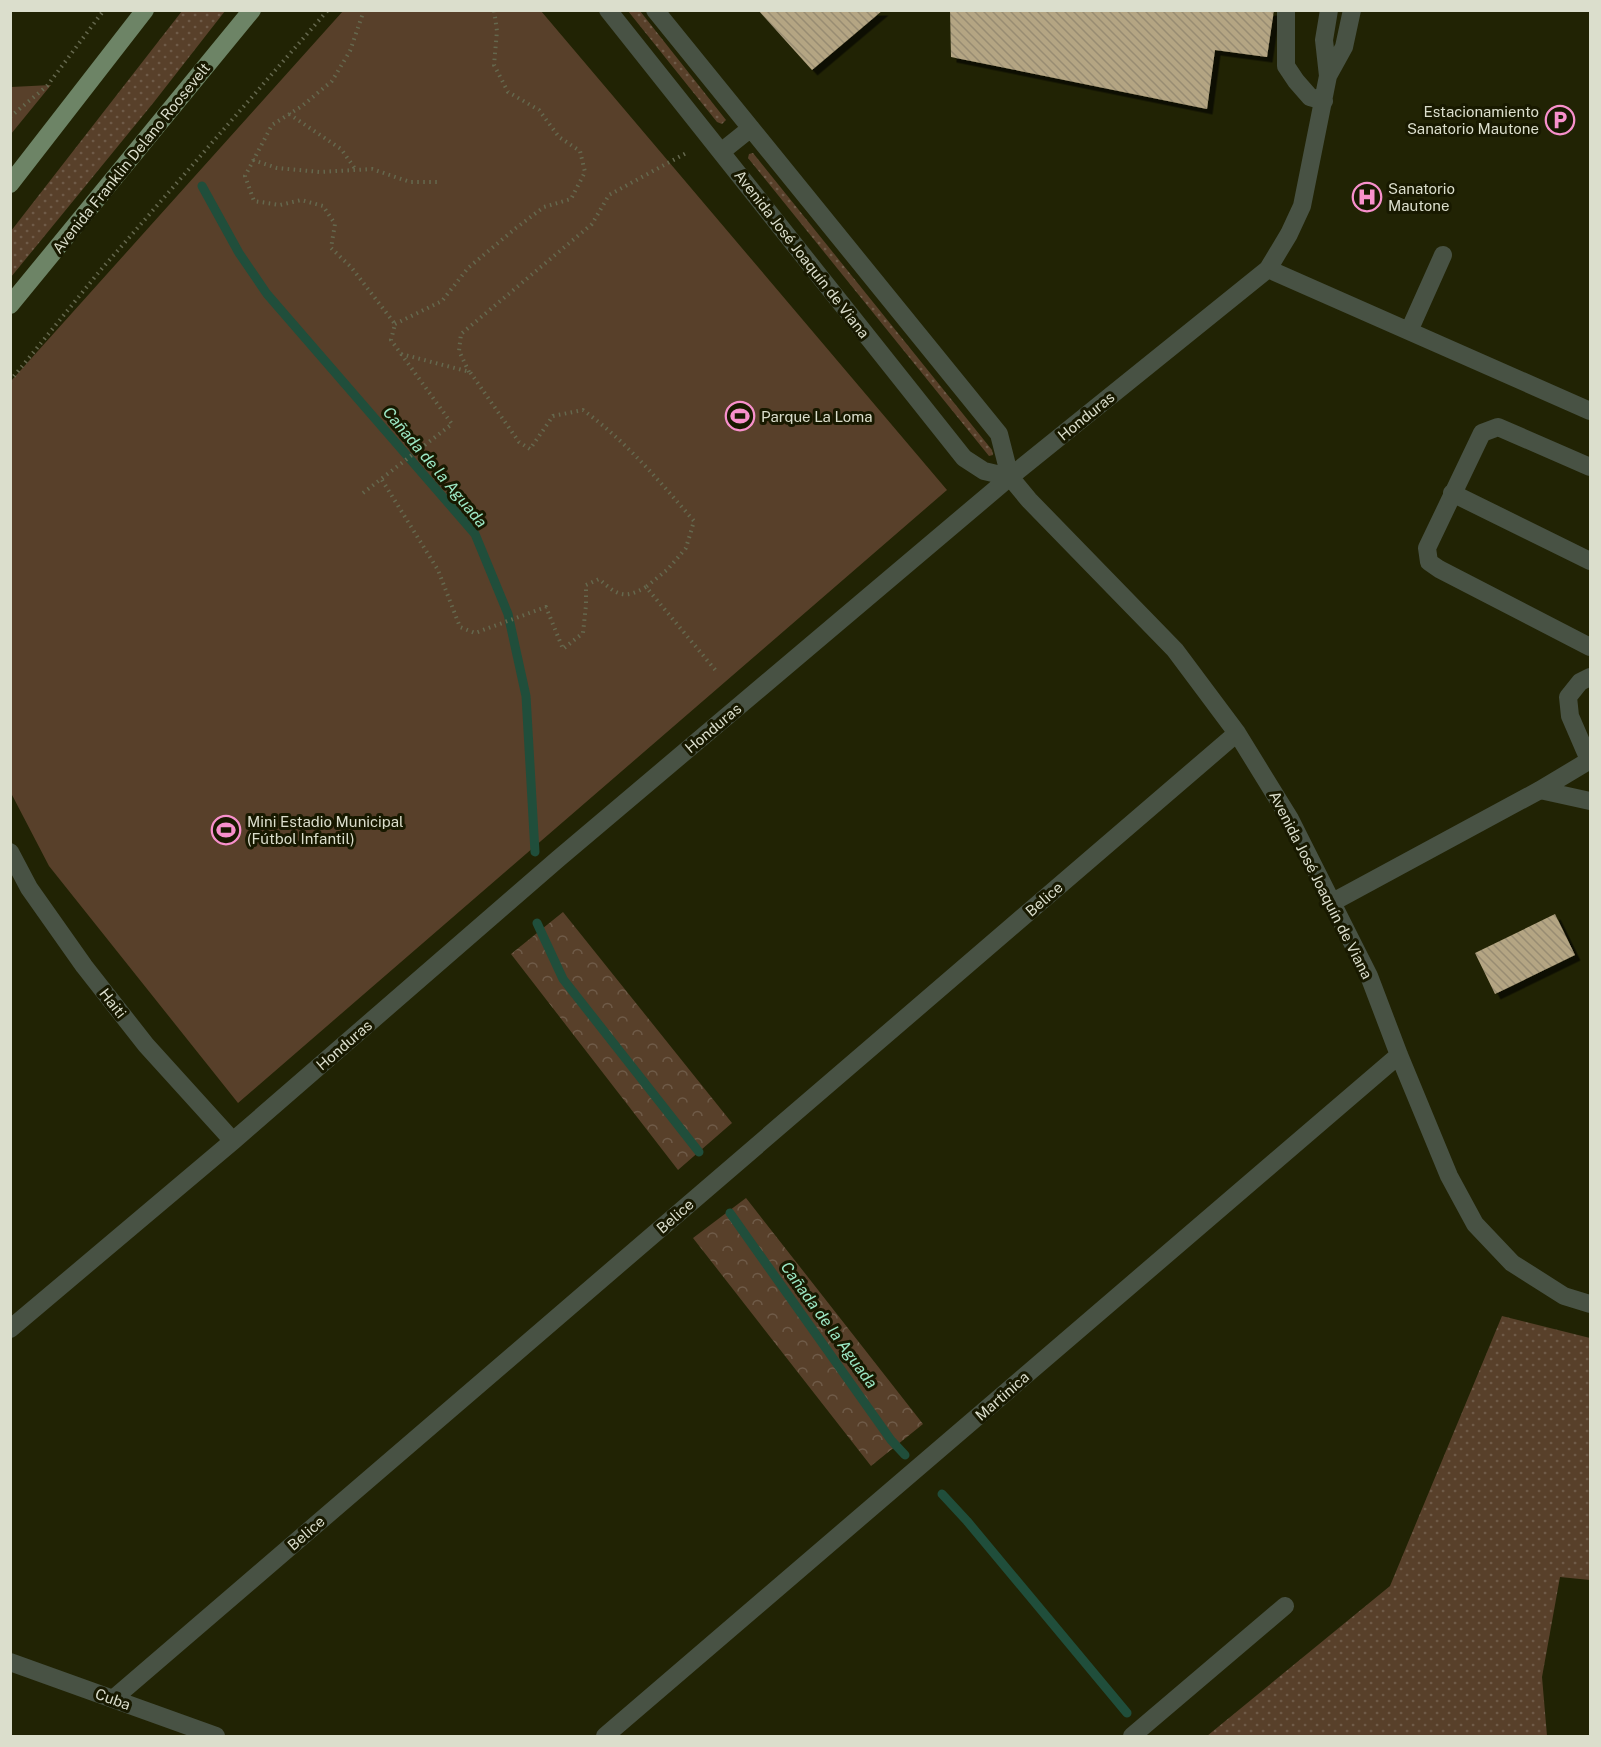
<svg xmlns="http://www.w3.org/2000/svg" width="1601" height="1747" font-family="'Public Sans',sans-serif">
<defs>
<pattern id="grass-dots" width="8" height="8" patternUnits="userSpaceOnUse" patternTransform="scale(1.5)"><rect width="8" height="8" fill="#58402a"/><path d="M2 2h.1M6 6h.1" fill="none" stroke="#6f5b48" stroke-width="1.8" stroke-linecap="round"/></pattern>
<pattern id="forest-crowns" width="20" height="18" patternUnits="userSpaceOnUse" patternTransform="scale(1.5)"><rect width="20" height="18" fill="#58402a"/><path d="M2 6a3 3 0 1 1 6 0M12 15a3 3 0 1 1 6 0" fill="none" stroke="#6f5b48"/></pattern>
<pattern id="building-back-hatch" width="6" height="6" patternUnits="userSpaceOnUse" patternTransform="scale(1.5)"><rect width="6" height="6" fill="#b4a583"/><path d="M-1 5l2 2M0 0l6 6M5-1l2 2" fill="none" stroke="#988c72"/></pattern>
<filter id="shadow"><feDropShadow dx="5.5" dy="5.5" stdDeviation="0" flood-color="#0009"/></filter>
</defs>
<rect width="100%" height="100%" fill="#212304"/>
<path fill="url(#grass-dots)" d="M 182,11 L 225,11 L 154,102 L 11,277 L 11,231 Z
M 628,11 L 640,11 L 726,120 L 722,124 L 717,122 Z
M 753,153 L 992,450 L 993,455 L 989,456 L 748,158 L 749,154 Z
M 1502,1316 L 1590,1338 L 1590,1580 L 1560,1577 L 1542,1677 L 1547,1736 L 1207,1736 L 1390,1586 Z"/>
<path fill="url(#forest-crowns)" d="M 563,912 L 732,1123 L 678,1170 L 511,954 Z
M 746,1198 L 923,1424 L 871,1466 L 693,1238 Z"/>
<path fill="#58402a" d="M 343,11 L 541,11 L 947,490 L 238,1103 L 49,866 L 11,793 L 11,381 Z
M 51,85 L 11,134 L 11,87 Z"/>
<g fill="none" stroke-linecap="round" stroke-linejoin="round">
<path stroke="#204e3b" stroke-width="9" d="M 202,186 L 239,253 L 267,294 L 475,534 L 508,614 L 526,696 L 535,852
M 537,923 L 563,979 L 699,1152
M 730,1213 L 891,1440 L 905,1455
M 942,1494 L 967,1521 L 1127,1713"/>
</g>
<path fill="url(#building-back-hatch)" filter="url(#shadow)" d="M 758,10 L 883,10 L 812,70 Z
M 950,10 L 1274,10 L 1267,57 L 1215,50 L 1207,109 L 951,57 Z
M 1555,914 L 1575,955 L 1495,994 L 1475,953 Z"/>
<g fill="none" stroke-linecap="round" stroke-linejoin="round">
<path stroke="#65684e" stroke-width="4" stroke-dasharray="1.5 4.5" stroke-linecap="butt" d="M 364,10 L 350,51 L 332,81 L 302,106 L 272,125 L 245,176 L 254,201 L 280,205 L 301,200 L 323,206 L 335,224 L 331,248 L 351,267 L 395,324
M 289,114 L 341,149 L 356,170
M 10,117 L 47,86 L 104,10
M 253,160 L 277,168 L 320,172 L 372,169 L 410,182 L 441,182
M 395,324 L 442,301 L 468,268 L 516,228 L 544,207 L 571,199 L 585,172 L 580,151 L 559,137 L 539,110 L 508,92 L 494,65 L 497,31 L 494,10
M 401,354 L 470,372 L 519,442 L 530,449 L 553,416 L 583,410 C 627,442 659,481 694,521 L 686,548 L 668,569 L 646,587
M 469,372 L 459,351 L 461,334 L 592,224 L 609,195 L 688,152
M 10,381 L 99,272 L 328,10
M 382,480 L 438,570 L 460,627 L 475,633 L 546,607 L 563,649 L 583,633 L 586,605 L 586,585 L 599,579 C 617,595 624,600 646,587 L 717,672
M 363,493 L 452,424 L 391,340 L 395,324"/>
<path stroke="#485244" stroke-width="18" d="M 608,10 L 964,458 L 984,471 L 1010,477
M 655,10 L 999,434 L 1010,477 L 1029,500 L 1175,650 L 1237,733 L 1290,819 L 1369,976 L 1399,1055 L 1449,1176 L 1475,1224 L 1512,1263 L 1564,1296 L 1590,1304
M 1286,10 L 1286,66 L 1296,81 L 1310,97 L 1324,101
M 1328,76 L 1344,47 L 1352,10
M 721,152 L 751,128
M 1268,269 L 1590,411
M 1409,331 L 1443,255
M 1590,467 L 1498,427 L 1482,433 L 1427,548 L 1429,562 L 1439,569 L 1590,647
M 1452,493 L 1590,561
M 1589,760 L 1570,716 L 1568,697 L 1580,682 L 1590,677
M 1540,790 L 1590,801
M 10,852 L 29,888 L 84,966 L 146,1045 L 233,1141
M 1331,903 L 1540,790 L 1590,760
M 10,1329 L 233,1141 L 558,859 L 1010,477 L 1268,269 L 1289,234 L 1302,206 L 1328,76 L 1324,40 L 1329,10
M 10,1662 L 216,1736
M 113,1699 L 1237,733
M 605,1736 L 1399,1055
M 1132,1736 L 1285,1606"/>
<path stroke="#6d8466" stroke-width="18" d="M 10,184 L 145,10
M 10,305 L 252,10"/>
</g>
<defs>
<g id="parking-ring" transform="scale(1.5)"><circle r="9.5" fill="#181900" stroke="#f890cc" stroke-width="1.5"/><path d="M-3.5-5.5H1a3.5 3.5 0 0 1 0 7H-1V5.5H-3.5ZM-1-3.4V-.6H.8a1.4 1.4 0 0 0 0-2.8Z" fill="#f890cc"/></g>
<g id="hospital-ring" transform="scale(1.5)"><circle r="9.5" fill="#181900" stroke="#f890cc" stroke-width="1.5"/><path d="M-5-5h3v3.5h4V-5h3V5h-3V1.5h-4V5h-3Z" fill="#f890cc"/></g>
<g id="stadium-ring" transform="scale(1.5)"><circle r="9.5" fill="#181900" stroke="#f890cc" stroke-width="1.5"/><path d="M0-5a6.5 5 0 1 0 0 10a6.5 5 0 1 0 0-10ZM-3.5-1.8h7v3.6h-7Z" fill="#f890cc"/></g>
</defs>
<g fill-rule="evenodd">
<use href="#parking-ring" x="1560" y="120"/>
<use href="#hospital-ring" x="1367" y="197"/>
<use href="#stadium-ring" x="740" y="416"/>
<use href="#stadium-ring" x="226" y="830"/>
</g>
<g text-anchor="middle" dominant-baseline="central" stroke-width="6" stroke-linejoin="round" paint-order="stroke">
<g font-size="15" fill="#dbdecc" stroke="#181900" text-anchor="start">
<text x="1539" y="111" text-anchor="end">Estacionamiento<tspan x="1539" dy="17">Sanatorio Mautone</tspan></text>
<text x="1388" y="188">Sanatorio<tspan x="1388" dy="17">Mautone</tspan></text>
<text x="761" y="416">Parque La Loma</text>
<text x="247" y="821">Mini Estadio Municipal<tspan x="247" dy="17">(Fútbol Infantil)</tspan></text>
</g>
<g font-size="15" fill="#dbdecc" stroke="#181900">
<text transform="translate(131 158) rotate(-51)">Avenida Franklin Delano Roosevelt</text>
<text transform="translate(802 254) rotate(52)">Avenida José Joaquín de Viana</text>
<text transform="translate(1086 416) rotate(-39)">Honduras</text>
<text transform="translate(713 728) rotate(-40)">Honduras</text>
<text transform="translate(1321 885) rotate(63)">Avenida José Joaquín de Viana</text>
<text transform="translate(1044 899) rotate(-41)">Belice</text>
<text transform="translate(113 1003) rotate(52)">Haiti</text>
<text transform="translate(344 1045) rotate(-41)">Honduras</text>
<text transform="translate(675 1216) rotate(-41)">Belice</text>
<text transform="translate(1002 1396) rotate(-41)">Martinica</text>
<text transform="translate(306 1533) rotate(-41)">Belice</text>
<text transform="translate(113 1699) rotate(20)">Cuba</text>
</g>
<g font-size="16" font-style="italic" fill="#9ce8c5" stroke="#181900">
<text transform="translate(435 467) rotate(50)">Cañada de la Aguada</text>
<text transform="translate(829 1325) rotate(54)">Cañada de la Aguada</text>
</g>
</g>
<rect width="1601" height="1747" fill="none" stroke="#dbdecc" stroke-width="24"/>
</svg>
